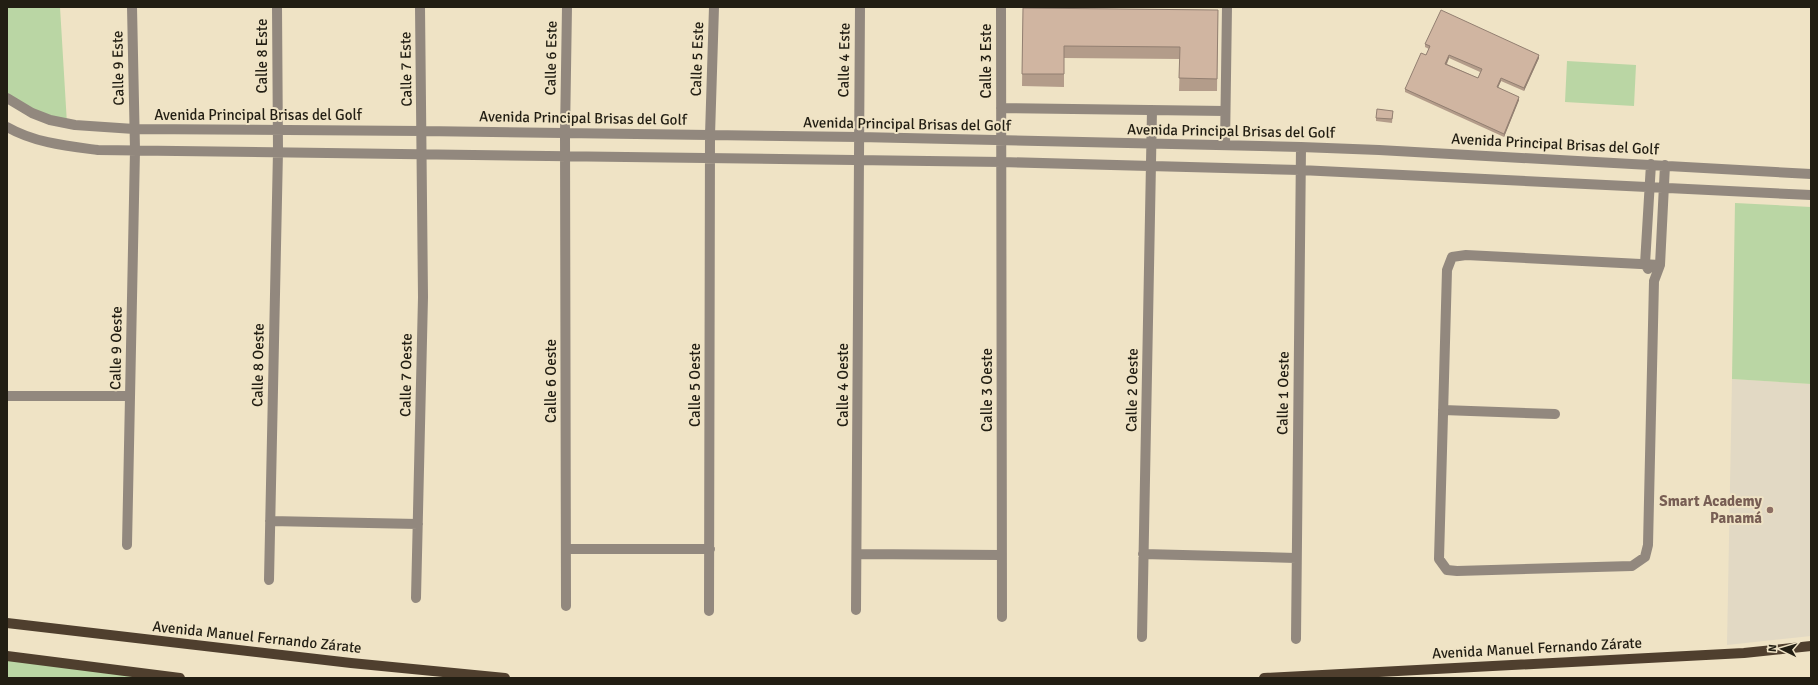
<svg xmlns="http://www.w3.org/2000/svg" width="1818" height="685" font-family="Signika,sans-serif">
<rect width="100%" height="100%" fill="#efe3c5"/>
<path fill="#e2d9c4" d="M 1732,379 L 1811,384 L 1811,636 L 1727,645 Z"/>
<path fill="#bad6a4" d="M 7,7 L 60,7 L 67,124 L 7,97 Z
M 1567,61 L 1636,65 L 1634,106 L 1565,102 Z
M 1735,203 L 1811,207 L 1811,384 L 1732,379 Z
M 7,656 L 180,678 L 7,678 Z"/>
<g fill="none" stroke-linecap="round" stroke-linejoin="round">
<path stroke="#92887e" stroke-width="10" d="M 1001,7 L 1002,617
M 7,98 L 32,113 L 50,120 L 75,125 L 134,129 L 422,131 L 859,137 L 1301,147 L 1379,150 L 1811,174
M 1001,108 L 1225,111
M 7,127 C 35,143 67,146 98,150 L 1002,162 L 1300,170 L 1811,195
M 1225,145 L 1227,7
M 1660,265 L 1466,255 L 1452,257 L 1447,270 L 1439,559 L 1447,570 L 1457,571 L 1632,566 L 1645,557 L 1648,545 L 1654,281 L 1660,265 L 1665,165
M 1648,269 L 1645,264 L 1651,164
M 7,396 L 130,396
M 1443,410 L 1555,414
M 270,521 L 418,524
M 127,545 L 135,150 L 132,7
M 567,549 L 710,549
M 857,554 L 1001,555
M 1143,554 L 1296,558
M 269,580 L 278,151 L 277,7
M 416,598 L 423,297 L 420,7
M 566,606 L 565,133 L 567,7
M 856,610 L 860,7
M 709,611 L 710,135 L 714,7
M 1142,637 L 1152,110
M 1296,639 L 1301,147"/>
<path stroke="#4f3f2e" stroke-width="10" d="M 7,623 L 351,663 L 505,678
M 7,656 L 180,678
M 1264,678 L 1744,653 L 1811,646"/>
</g>
<path fill="#b39c8a" fill-rule="evenodd" d="M 1023,8 L 1218,10 L 1217,91 L 1179,91 L 1180,59 L 1064,58 L 1064,87 L 1022,86 Z
M 1425,44 L 1539,58 L 1524,91 L 1501,81 L 1498,87 L 1519,100 L 1504,137 L 1405,92 L 1405,89 L 1426,55 L 1429,49 L 1425,47 ZM 1449,58 L 1480,72 L 1478,78 L 1447,64 Z
M 1393,111 L 1392,123 L 1376,121 L 1376,118 Z"/>
<path fill="#927f71" d="M 1449,55 L 1449,58 L 1445,67 L 1445,64 Z
M 1539,55 L 1539,58 L 1524,91 L 1524,88 Z
M 1501,78 L 1501,81 L 1497,90 L 1497,87 Z
M 1519,97 L 1519,100 L 1504,137 L 1504,134 Z"/>
<path fill="#d0b5a1" stroke="#927f71" fill-rule="evenodd" d="M 1023,8 L 1218,10 L 1217,79 L 1179,78 L 1180,47 L 1064,46 L 1064,74 L 1022,74 Z
M 1441,10 L 1539,55 L 1524,88 L 1501,78 L 1497,87 L 1519,97 L 1504,134 L 1405,89 L 1421,53 L 1426,55 L 1430,46 L 1425,44 ZM 1449,55 L 1482,69 L 1478,78 L 1445,64 Z
M 1377,109 L 1393,111 L 1392,119 L 1376,118 Z"/>
<circle fill="#8d6e63" stroke="#efe3c5" stroke-width="1.5" cx="1770" cy="510" r="4"/>
<g text-anchor="middle" dominant-baseline="central" stroke-width="4" stroke-linejoin="round" paint-order="stroke">
<g font-size="15" fill="#221e13" stroke="#efe3c5">
<text transform="translate(262 56) rotate(-90)">Calle 8 Este</text>
<text transform="translate(551 58) rotate(-89)">Calle 6 Este</text>
<text transform="translate(697 59) rotate(-88)">Calle 5 Este</text>
<text transform="translate(844 60) rotate(-89)">Calle 4 Este</text>
<text transform="translate(986 61) rotate(-90)">Calle 3 Este</text>
<text transform="translate(118 68) rotate(-91)">Calle 9 Este</text>
<text transform="translate(406 69) rotate(-91)">Calle 7 Este</text>
<text x="258" y="115">Avenida Principal Brisas del Golf</text>
<text transform="translate(583 118) rotate(1)">Avenida Principal Brisas del Golf</text>
<text transform="translate(907 124) rotate(1)">Avenida Principal Brisas del Golf</text>
<text transform="translate(1231 131) rotate(1)">Avenida Principal Brisas del Golf</text>
<text transform="translate(1555 144) rotate(3)">Avenida Principal Brisas del Golf</text>
<text transform="translate(116 348) rotate(-89)">Calle 9 Oeste</text>
<text transform="translate(258 365) rotate(-89)">Calle 8 Oeste</text>
<text transform="translate(406 375) rotate(-89)">Calle 7 Oeste</text>
<text transform="translate(551 381) rotate(-90)">Calle 6 Oeste</text>
<text transform="translate(695 385) rotate(-90)">Calle 5 Oeste</text>
<text transform="translate(843 385) rotate(-90)">Calle 4 Oeste</text>
<text transform="translate(987 390) rotate(-90)">Calle 3 Oeste</text>
<text transform="translate(1132 390) rotate(-89)">Calle 2 Oeste</text>
<text transform="translate(1283 393) rotate(-89)">Calle 1 Oeste</text>
<text transform="translate(257 637) rotate(6)">Avenida Manuel Fernando Zárate</text>
<text transform="translate(1537 648) rotate(-3)">Avenida Manuel Fernando Zárate</text>
</g>
<g font-size="15" font-weight="bold" fill="#785e54" stroke="#efe3c5" text-anchor="end">
<text x="1762" y="501">Smart Academy<tspan x="1762" dy="17">Panamá</tspan></text>
</g>
</g>
<rect width="1818" height="685" fill="none" stroke="#221e13" stroke-width="16"/>
<g transform="translate(1782 649) rotate(275)" stroke="#efe3c5" stroke-width="3" paint-order="stroke">
<path d="M0-3L7 15L0 10L-7 15Z" fill="#221e13"/>
<text y="-6" font-size="11" font-weight="bold" text-anchor="middle" fill="#221e13">N</text>
</g>
</svg>
